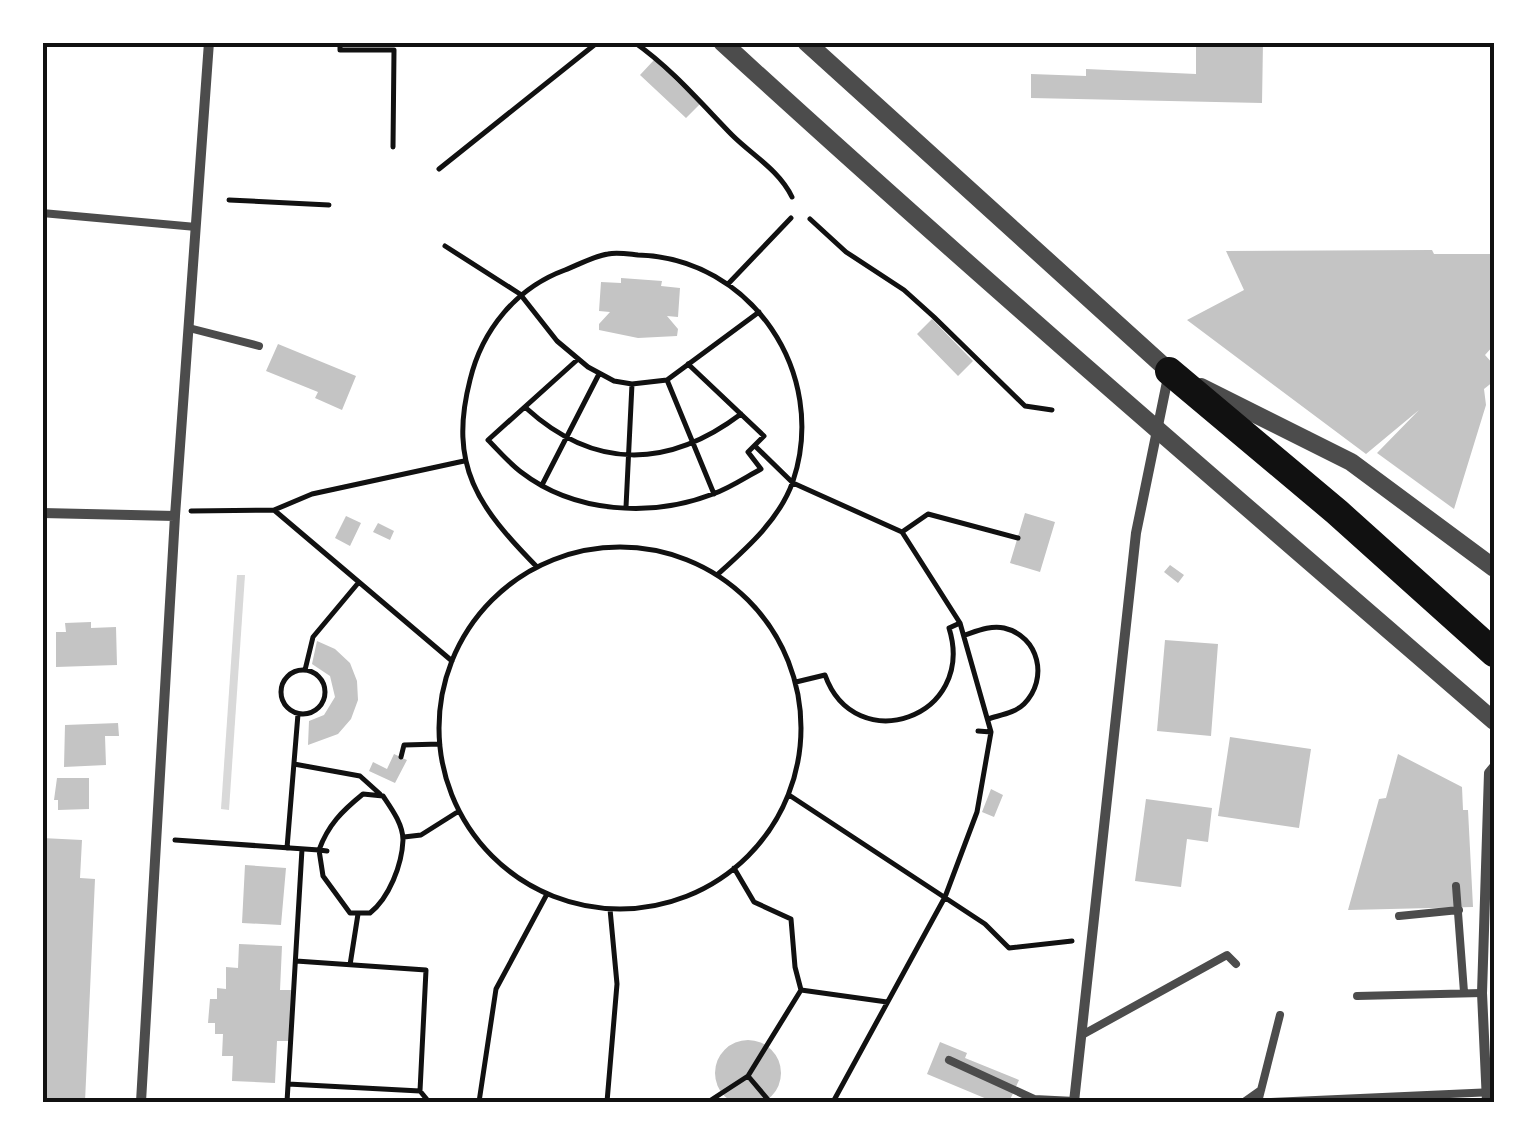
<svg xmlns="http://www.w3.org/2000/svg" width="1537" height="1145" font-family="'Fira Sans Condensed',sans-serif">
<rect width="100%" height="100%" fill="#fff"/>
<path fill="#d9d9d9" d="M 237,575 L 245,575 L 229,810 L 221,809 Z"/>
<path fill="#c4c4c4" d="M 1196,42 L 1263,42 L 1262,103 L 1031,98 L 1031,74 L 1086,76 L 1086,69 L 1196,74 Z
M 654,60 L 700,104 L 686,118 L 640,75 Z
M 1432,250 L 1434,254 L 1494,254 L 1494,345 L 1485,355 L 1494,365 L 1494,381 L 1484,389 L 1486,405 L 1454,509 L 1377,453 L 1419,410 L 1366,454 L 1187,320 L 1244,290 L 1226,251 Z
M 621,278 L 662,281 L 661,286 L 680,288 L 678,317 L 667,316 L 678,329 L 677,336 L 638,338 L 599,330 L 599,324 L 610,312 L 599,311 L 601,282 L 621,283 Z
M 932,319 L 973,361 L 958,376 L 917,334 Z
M 278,344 L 356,376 L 342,410 L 315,398 L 318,392 L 266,371 Z
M 1025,513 L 1055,522 L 1040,572 L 1010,563 Z
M 346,516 L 361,523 L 350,546 L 335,538 Z
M 378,523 L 394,531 L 390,540 L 373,532 Z
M 1170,565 L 1184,575 L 1178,583 L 1164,572 Z
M 91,622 L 91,628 L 116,627 L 117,665 L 56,667 L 56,632 L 66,632 L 65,623 Z
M 1165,640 L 1218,644 L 1211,736 L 1157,731 Z
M 317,641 L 335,649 L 350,663 L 357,681 L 358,700 L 351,719 L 338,734 L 308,745 L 309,721 L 324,715 L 335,697 L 330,676 L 312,664 Z
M 118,723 L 119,736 L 105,736 L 106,765 L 64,767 L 65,725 Z
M 1230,737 L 1311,749 L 1299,828 L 1218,816 Z
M 394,754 L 407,760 L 395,783 L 369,771 L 373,762 L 387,769 Z
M 1398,754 L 1462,787 L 1463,810 L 1468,810 L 1473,907 L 1348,910 L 1379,799 L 1386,798 Z
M 57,778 L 89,778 L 89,809 L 58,810 L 58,800 L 54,800 Z
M 991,789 L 1003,795 L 994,817 L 982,812 Z
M 1146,799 L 1212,808 L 1208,842 L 1187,839 L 1181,887 L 1135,881 Z
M 42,838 L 82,840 L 80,878 L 95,879 L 85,1102 L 42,1102 Z
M 245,865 L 286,868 L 281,925 L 242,923 Z
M 239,944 L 282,946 L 280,990 L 292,990 L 289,1041 L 277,1041 L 275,1083 L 232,1081 L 233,1056 L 222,1056 L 223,1034 L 215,1034 L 215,1023 L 208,1023 L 210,999 L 217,999 L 217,988 L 226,989 L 226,967 L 238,968 Z
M715 1073a33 33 0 1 1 66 0a33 33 0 1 1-66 0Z
M 940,1042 L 967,1053 L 965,1058 L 1019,1080 L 1009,1102 L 994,1102 L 927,1074 Z"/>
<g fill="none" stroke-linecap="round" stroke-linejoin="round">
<path stroke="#111" stroke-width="5" d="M 340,42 L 340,50 L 394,50 L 393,147
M 634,42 C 671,68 700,102 732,135 C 752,155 779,170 792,197
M 439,169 L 598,42
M 229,200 L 329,205
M 810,219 L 846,252 L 904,290 L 934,317 L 1025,406 L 1052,410
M 445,246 L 520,294 L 557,341 L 588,367 L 614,381 L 632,384 L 667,380 L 759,312
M 728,284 L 791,218
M 577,360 L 488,440 C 498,450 509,463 521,472 C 574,513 651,518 713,494 C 730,488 746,477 761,469 L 748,452 L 764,436 L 688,364
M 667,380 L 714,494
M 526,408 C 594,470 668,469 741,414
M 755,446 L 793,483 L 902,532 L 928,514 L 1018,538
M 542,485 L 599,374
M 626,507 L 632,384
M 274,510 L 312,494 L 464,461
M 191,511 L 274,510 L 452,661
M439 728a181 181 0 1 1 362 0a181 181 0 1 1-362 0Z
M 537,567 C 478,507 448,466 470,380 C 482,330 516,288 565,270 C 578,265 594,256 608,254 C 617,252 628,254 638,255 C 751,258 829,373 793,481 C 780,519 747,548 718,574
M 965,635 C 977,631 991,625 1004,628 C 1039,636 1049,679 1024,704 C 1015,713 1000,715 988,719
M281 692a22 22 0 1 1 44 0a22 22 0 1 1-44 0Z
M 305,670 L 313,637 L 359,582
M 796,682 L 825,675 C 855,759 977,718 949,628 L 960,623
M 978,731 L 991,732
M 401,757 L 404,745 L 440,744
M 294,764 L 360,776 L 380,794
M 789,795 L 985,924 L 1009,948 L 1072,941
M 404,837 L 421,835 L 459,811
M 175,840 L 319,850 L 323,876 L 350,913 L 370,913 C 389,898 402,865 403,840 C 403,824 391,808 383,796 L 363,794 C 342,811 328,825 319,850 L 327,851
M 287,848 L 298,714
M 734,868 L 754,902 L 791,919 L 795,967 L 801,990 L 748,1076 L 770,1102
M 296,961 L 426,970 L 420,1091 L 429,1102
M 350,965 L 358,914
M 801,990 L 887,1002
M 288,1084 L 420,1091
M 287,1102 L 302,849
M 479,1102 L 496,989 L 547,894
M 607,1102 L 617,984 L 610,909
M 708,1102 L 748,1076
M 833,1102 L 945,897 L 977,812 L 991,732 L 960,623 L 902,532"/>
<path stroke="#4c4c4c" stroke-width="8" d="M 42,213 L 196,227
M 189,328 L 259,346
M 1456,886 L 1464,992
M 1399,916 L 1459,910
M 1357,996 L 1482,993
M 1082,1035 L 1227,955 L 1236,964
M 949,1060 L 1034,1099 L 1075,1101
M 1244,1102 L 1261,1090
M 1258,1102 L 1280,1015
M 1271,1102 L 1494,1092"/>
<path stroke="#4c4c4c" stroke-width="10" d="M 42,513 L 175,516
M 141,1102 L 175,516 L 209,42
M 1074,1102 L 1136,533 L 1168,377
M 1487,1102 L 1482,993 L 1489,773 L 1494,767"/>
<path stroke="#4c4c4c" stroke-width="18" d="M 722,42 C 975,274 1235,497 1494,721
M 806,42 L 1169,371 L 1178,375
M 1201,387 L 1351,462 L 1494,568"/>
<path stroke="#111" stroke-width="28" d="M 1169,371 L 1337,512 L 1494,653"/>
</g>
<rect width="1537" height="1145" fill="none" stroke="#ffffff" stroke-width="90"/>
<rect x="45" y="45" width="1447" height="1055" fill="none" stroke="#111" stroke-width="4"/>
</svg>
